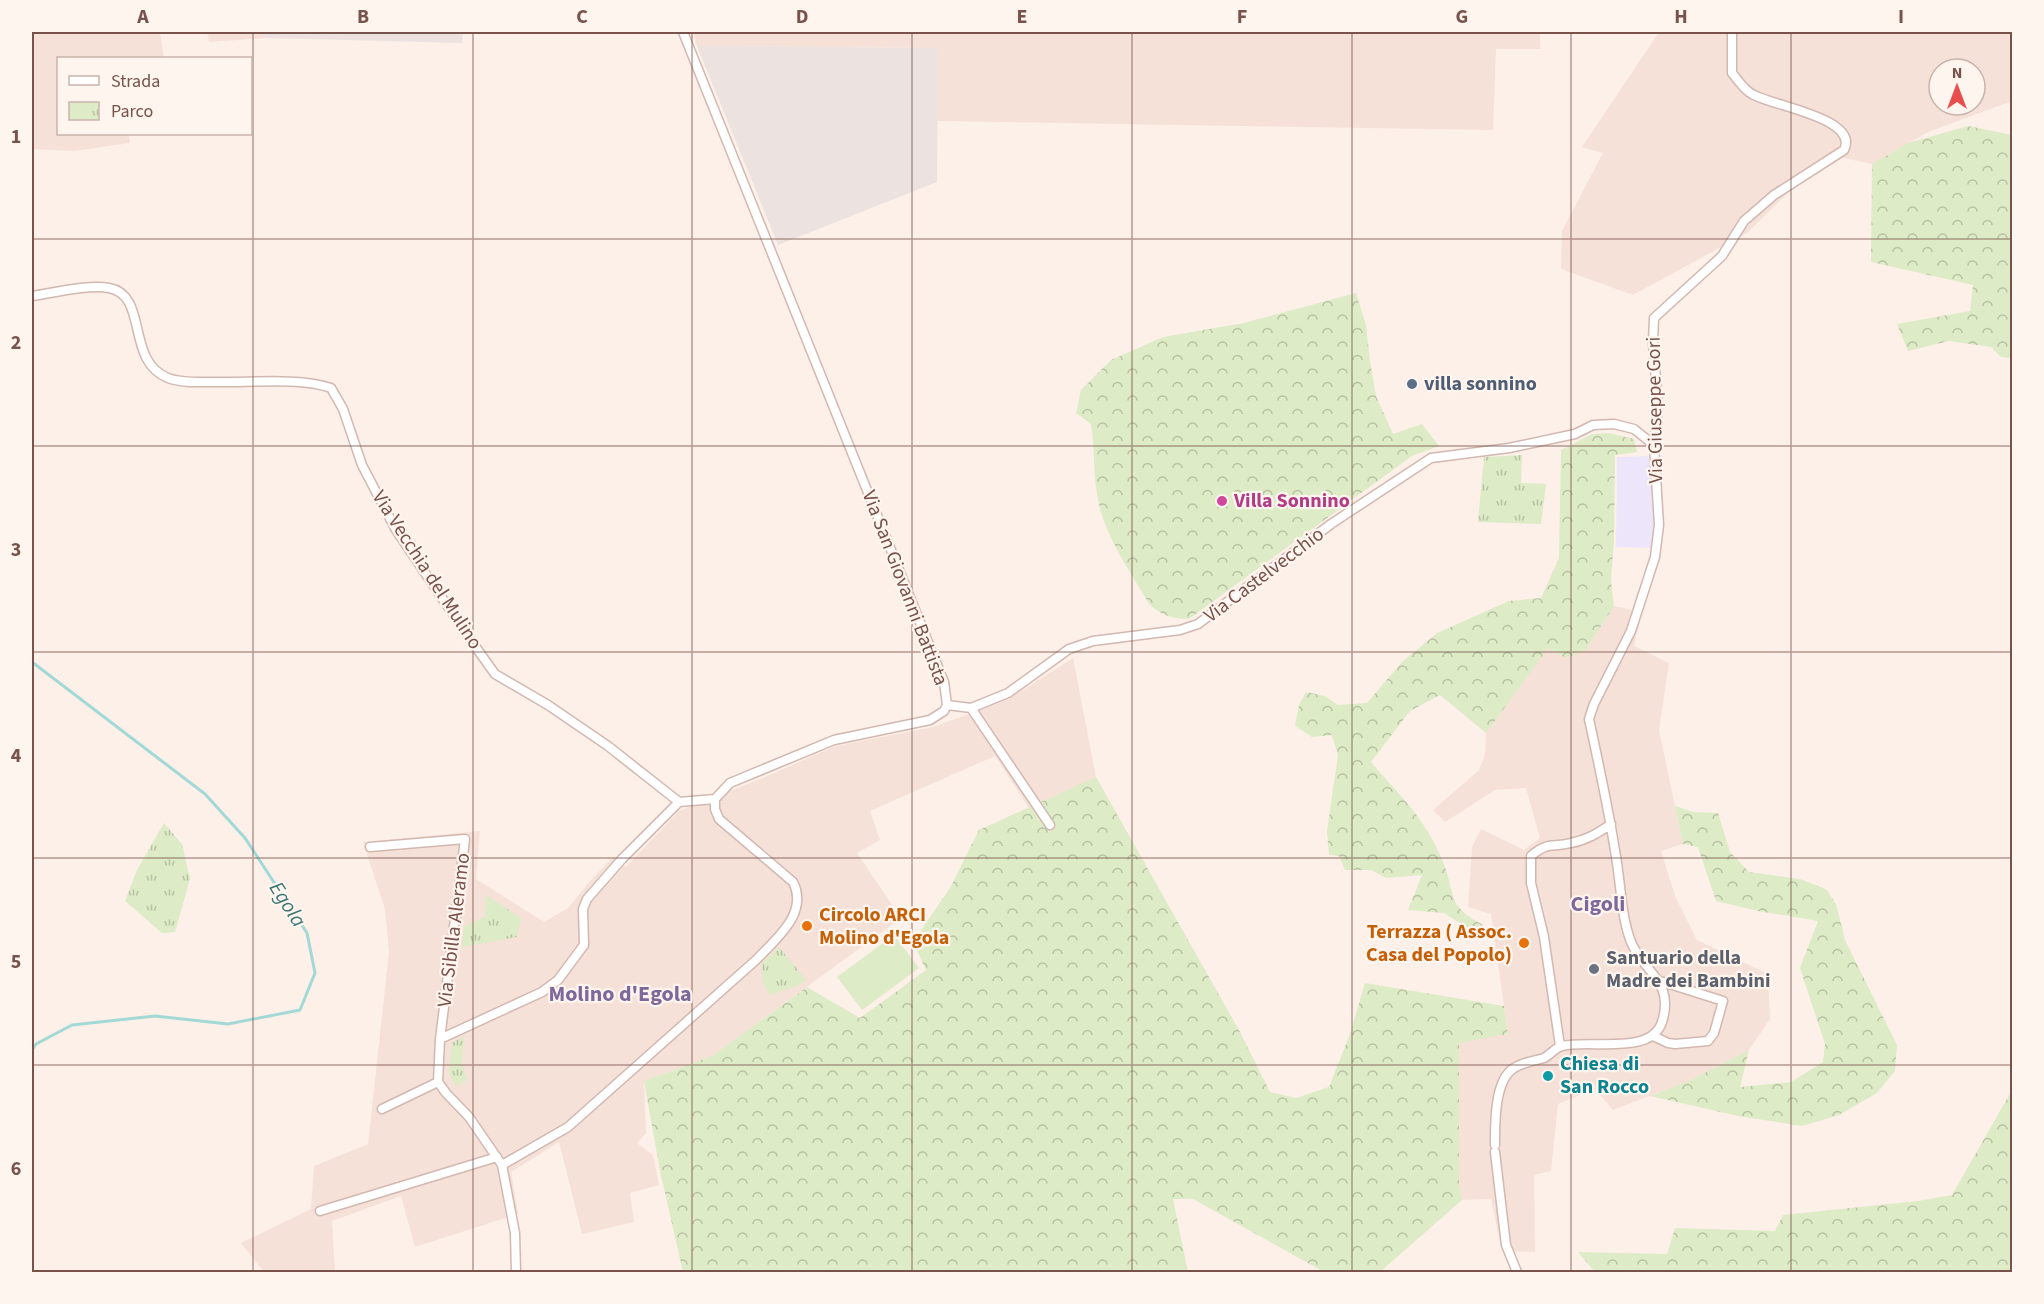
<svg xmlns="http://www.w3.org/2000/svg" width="2044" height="1304" font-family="'Source Sans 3',sans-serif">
<defs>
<pattern id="forest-crowns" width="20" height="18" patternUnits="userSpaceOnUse" patternTransform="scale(1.5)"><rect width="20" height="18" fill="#ddebc6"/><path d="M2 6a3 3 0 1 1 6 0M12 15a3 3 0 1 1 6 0" fill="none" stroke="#b8c1a3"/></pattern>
<pattern id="park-tufts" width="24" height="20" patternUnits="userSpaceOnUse" patternTransform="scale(1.5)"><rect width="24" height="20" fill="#ddebc6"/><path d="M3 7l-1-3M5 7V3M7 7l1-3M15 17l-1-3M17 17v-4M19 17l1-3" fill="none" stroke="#b8c1a3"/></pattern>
</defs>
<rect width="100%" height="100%" fill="#fdf0e9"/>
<path fill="#f5e1d7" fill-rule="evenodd" d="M 32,32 L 160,32 L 164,58 L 58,58 L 58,134 L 129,134 L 130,143 L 74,151 L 32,149 Z
M 207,32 L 265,32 L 266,38 L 209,42 Z
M 693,32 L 1540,32 L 1540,49 L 1496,49 L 1493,130 L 937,121 L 938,48 L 697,46 Z
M 1659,32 L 2012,32 L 2012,101 L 1928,132 L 1872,164 L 1835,156 L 1794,187 L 1747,233 L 1633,295 L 1561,269 L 1562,231 L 1603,153 L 1582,147 ZM 1939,69 L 1975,69 L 1975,105 L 1939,105 Z
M 1614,606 L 1642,612 L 1634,646 L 1669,663 L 1659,730 L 1683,844 L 1661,851 L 1675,896 L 1697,940 L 1768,974 L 1770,1019 L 1749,1050 L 1689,1081 L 1613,1110 L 1595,1089 L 1558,1104 L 1551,1171 L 1534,1175 L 1535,1252 L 1502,1251 L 1491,1199 L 1462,1200 L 1459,1186 L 1459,1042 L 1508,1034 L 1491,914 L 1468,907 L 1472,847 L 1481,829 L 1524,850 L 1540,838 L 1526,788 L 1495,790 L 1445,822 L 1433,810 L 1479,770 L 1485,754 L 1486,733 L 1548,647 L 1566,657 L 1585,651 Z
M 1073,658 L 1096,777 L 1029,808 L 995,756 L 870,811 L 880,840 L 857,853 L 901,918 L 712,1056 L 644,1081 L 646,1133 L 637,1143 L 653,1155 L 659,1185 L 630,1193 L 634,1222 L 582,1234 L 559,1142 L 511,1172 L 518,1214 L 415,1247 L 401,1196 L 332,1221 L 335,1272 L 264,1272 L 241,1243 L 311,1209 L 314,1166 L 368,1144 L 389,952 L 385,909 L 363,842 L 480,831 L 476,879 L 544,922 L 568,908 L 591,880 L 612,858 L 626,867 L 679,811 L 758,780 L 836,746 L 933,727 L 1007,700 Z"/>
<path fill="#ece2df" d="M 265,32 L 463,32 L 462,43 L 266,38 Z
M 697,46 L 938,48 L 937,182 L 778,245 Z"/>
<path fill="#ede5f9" d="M 1648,456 L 1652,467 L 1653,493 L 1654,527 L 1651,548 L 1616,547 L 1617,457 Z"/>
<path fill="url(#forest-crowns)" d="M 1968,126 L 2012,135 L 2012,358 L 2001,357 L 1991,347 L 1949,341 L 1908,351 L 1897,324 L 1970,311 L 1973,285 L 1871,262 L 1872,164 L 1908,143 Z
M 1356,293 L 1366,325 L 1370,361 L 1376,396 L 1393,434 L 1422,424 L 1439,446 L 1412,456 L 1189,619 C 1172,619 1161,615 1149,604 C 1130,570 1102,533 1097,494 C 1093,471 1095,447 1091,424 L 1076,413 L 1081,390 L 1111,360 L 1163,337 L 1244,323 Z
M 1609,433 L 1634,439 L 1637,452 L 1615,455 L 1614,540 L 1611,581 L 1614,606 L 1585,651 L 1566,658 L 1548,648 L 1486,733 L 1440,695 L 1410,711 L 1371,762 C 1391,786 1414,807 1429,834 C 1435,844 1441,856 1445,867 C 1456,901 1449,906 1483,925 L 1475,933 L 1444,913 L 1408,910 L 1422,875 L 1386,878 L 1371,870 L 1345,870 L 1339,856 L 1329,855 L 1327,831 L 1338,755 L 1332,735 L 1312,737 L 1295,726 L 1299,705 L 1306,692 L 1325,696 L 1338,705 L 1367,703 L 1402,662 L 1437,633 L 1509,601 L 1541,598 L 1559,558 L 1561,450 L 1592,434 Z
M 1096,777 L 1240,1032 L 1270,1092 L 1296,1098 L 1329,1087 L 1350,1034 L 1365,983 L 1504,1006 L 1508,1034 L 1459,1043 L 1459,1186 L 1462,1200 L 1380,1272 L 1324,1272 L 1193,1199 L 1173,1199 L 1188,1272 L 683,1272 L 660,1171 L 644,1081 L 712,1056 L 807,987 L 860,1018 L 926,970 L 913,942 L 950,888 L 979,830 Z
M 1675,806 L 1693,812 L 1718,813 L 1730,852 L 1749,872 L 1800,879 L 1826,889 L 1836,904 L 1845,940 L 1897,1045 L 1895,1071 L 1877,1093 L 1839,1115 L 1802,1126 L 1738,1116 L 1650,1096 L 1689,1081 L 1749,1050 L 1740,1087 L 1791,1082 L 1823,1062 L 1825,1044 L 1800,968 L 1818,921 L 1758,911 L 1716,901 L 1698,847 L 1683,844 Z
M 2012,1090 L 2012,1272 L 1595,1272 L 1578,1252 L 1667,1254 L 1675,1228 L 1775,1231 L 1783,1215 L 1918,1201 L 1952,1195 Z"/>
<path fill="url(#park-tufts)" d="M 1522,455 L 1521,483 L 1546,484 L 1541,524 L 1478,522 L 1484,457 Z
M 164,823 L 182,844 L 190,879 L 175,932 L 162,933 L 125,901 L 137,870 Z
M 486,895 L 521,918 L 517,937 L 462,947 L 464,926 L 485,917 Z
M 779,947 L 806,980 L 797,986 L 769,995 L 762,980 L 762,963 Z
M 464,1036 L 462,1064 L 467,1080 L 456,1086 L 449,1073 L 452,1043 Z"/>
<path fill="#ddebc6" d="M 894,935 L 919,968 L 862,1010 L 837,977 Z"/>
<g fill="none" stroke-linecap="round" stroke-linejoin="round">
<path stroke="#a2d9d6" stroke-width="3" d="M 32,662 L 205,794 L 245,838 L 307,933 L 315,973 L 300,1010 L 228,1024 L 155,1016 L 72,1025 L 36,1044 L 32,1050"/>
<g stroke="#d2b8b0" stroke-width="11">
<path id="minor" d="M 32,296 C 53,293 89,284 109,288 C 149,295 125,361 168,378 C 181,383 199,382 213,382 C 248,383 299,377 331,388 L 343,409 L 362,465 L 396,530 L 467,635 L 495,674 L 548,705 L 608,746 L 679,802 L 715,799
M 947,705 L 971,708 L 1008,693 L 1069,649 L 1093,641 L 1180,630 L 1198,624 L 1331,524 L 1431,458 L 1509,448 L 1575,434 L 1593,425 L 1614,424 L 1634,429 L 1654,445
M 971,708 L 1050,825
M 370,847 L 465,839 L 440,1039 L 438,1082 L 446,1093 L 469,1117 L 502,1165 L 515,1233 L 516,1272
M 1653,1036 L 1668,1043 L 1675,1044 L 1708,1041 L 1714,1033 L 1723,1001 L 1660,981
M 440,1039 L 542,992 L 558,980 L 584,945 L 583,909 L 587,899 L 622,859 L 679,802
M 1560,1046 L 1544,937 L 1531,883 L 1531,856 C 1548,841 1552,848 1571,843 C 1587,840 1598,833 1611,824
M 382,1109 L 438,1082
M 1495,1145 C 1495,1125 1494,1080 1514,1068 C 1523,1062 1534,1061 1544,1058 C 1550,1055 1556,1047 1562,1046 C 1590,1039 1651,1056 1662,1022 C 1675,981 1644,973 1631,942 C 1621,916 1621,885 1616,857 C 1609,811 1599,765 1589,719 L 1594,704 L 1631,631 L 1655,557 L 1659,525 L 1654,445 L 1658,406 L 1653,342 L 1654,318 L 1722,256 L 1744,221 L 1774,195 L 1844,150 C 1860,118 1772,106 1752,94 C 1744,90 1738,80 1732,73 L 1732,32
M 1495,1152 L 1506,1245 L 1517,1272
M 502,1165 L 568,1127 L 756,960 C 776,939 809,913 793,882 L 719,819 L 715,809 L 715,799 L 730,783 L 834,740 L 930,720 L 944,711 L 947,705 L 944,682 L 683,32
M 320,1211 L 497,1157"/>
</g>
<use href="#minor" stroke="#fff" stroke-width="8"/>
</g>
<path fill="none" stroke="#78524b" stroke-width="1.5" stroke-opacity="0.55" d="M 253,32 L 253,1272M 473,32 L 473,1272M 692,32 L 692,1272M 912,32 L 912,1272M 1132,32 L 1132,1272M 1352,32 L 1352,1272M 1571,32 L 1571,1272M 1791,32 L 1791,1272M 32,239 L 2012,239M 32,446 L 2012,446M 32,652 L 2012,652M 32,858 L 2012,858M 32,1065 L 2012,1065"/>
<circle fill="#5c6f8a" stroke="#fff5ef" stroke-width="2" cx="1412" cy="384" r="6"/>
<circle fill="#d1479c" stroke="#fff5ef" stroke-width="2" cx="1222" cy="501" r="6"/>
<g fill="#e8710a" stroke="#fff5ef" stroke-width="2">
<circle cx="807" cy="926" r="6"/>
<circle cx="1524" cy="943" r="6"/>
</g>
<circle fill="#6b7280" stroke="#fff5ef" stroke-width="2" cx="1594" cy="969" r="6"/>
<circle fill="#0f9aa8" stroke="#fff5ef" stroke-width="2" cx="1548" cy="1076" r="6"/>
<g text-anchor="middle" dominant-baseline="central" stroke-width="4.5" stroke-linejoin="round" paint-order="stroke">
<g font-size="20" font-weight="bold" fill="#4e5e75" stroke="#fff5ef" text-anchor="start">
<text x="1424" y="384">villa sonnino</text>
</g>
<g font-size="20" fill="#78524b" stroke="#fff5ef">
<text transform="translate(1655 410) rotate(-91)">Via Giuseppe Gori</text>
<text transform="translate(427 570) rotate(57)">Via Vecchia del Mulino</text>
<text transform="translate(1264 575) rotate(-37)">Via Castelvecchio</text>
<text transform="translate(905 588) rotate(69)">Via San Giovanni Battista</text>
<text transform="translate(454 930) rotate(-83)">Via Sibilla Aleramo</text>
</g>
<g font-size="20" font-weight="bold" fill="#b23c85" stroke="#fff5ef" text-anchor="start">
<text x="1234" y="501">Villa Sonnino</text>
</g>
<g font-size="20" font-weight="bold" fill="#c56008" stroke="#fff5ef" text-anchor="start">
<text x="819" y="915">Circolo ARCI<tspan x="819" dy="23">Molino d'Egola</tspan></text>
<text x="1512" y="932" text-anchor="end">Terrazza ( Assoc.<tspan x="1512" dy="23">Casa del Popolo)</tspan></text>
</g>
<g font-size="20" font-weight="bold" fill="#5b616d" stroke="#fff5ef" text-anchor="start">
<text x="1606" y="958">Santuario della<tspan x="1606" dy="23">Madre dei Bambini</tspan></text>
</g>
<g font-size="20" font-weight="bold" fill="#0d838f" stroke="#fff5ef" text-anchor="start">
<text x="1560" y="1064">Chiesa di<tspan x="1560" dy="23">San Rocco</tspan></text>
</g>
<g font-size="21" font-style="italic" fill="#3c7672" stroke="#fff5ef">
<text transform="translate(288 904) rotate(57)">Egola</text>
</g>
<g font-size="22" font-weight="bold" fill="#7e689b" stroke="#fff5ef">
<text x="1598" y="904">Cigoli</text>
<text x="620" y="994">Molino d'Egola</text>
</g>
</g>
<rect width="2044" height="1304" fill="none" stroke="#fff5ef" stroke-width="66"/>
<rect x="57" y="57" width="195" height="78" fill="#fff5ef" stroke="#c9b4ad" stroke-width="1.5"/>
<rect x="69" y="76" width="30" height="9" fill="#ffffff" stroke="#c9b4ad" stroke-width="1.5"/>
<text x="111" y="87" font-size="18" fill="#78524b">Strada</text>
<rect x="69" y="102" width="30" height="18" fill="url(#park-tufts)" stroke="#c9b4ad" stroke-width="1.5"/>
<text x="111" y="117" font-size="18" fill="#78524b">Parco</text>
<g transform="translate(1957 87)"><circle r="28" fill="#fff5ef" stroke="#c9b4ad" stroke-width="1.5"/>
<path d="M0-4.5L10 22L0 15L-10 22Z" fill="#e74e4d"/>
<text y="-9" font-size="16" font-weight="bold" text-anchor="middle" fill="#78524b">N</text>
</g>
<rect x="33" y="33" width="1978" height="1238" fill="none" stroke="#78524b" stroke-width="2"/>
<g font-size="20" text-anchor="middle" font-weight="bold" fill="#78524b">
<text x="143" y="23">A</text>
<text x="363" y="23">B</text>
<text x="582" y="23">C</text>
<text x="802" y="23">D</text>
<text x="1022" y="23">E</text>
<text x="1242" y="23">F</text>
<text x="1462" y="23">G</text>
<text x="1681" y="23">H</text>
<text x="1901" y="23">I</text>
<text x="16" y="143">1</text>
<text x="16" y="349">2</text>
<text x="16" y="556">3</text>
<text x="16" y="762">4</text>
<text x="16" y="968">5</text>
<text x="16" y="1175">6</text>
</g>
</svg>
